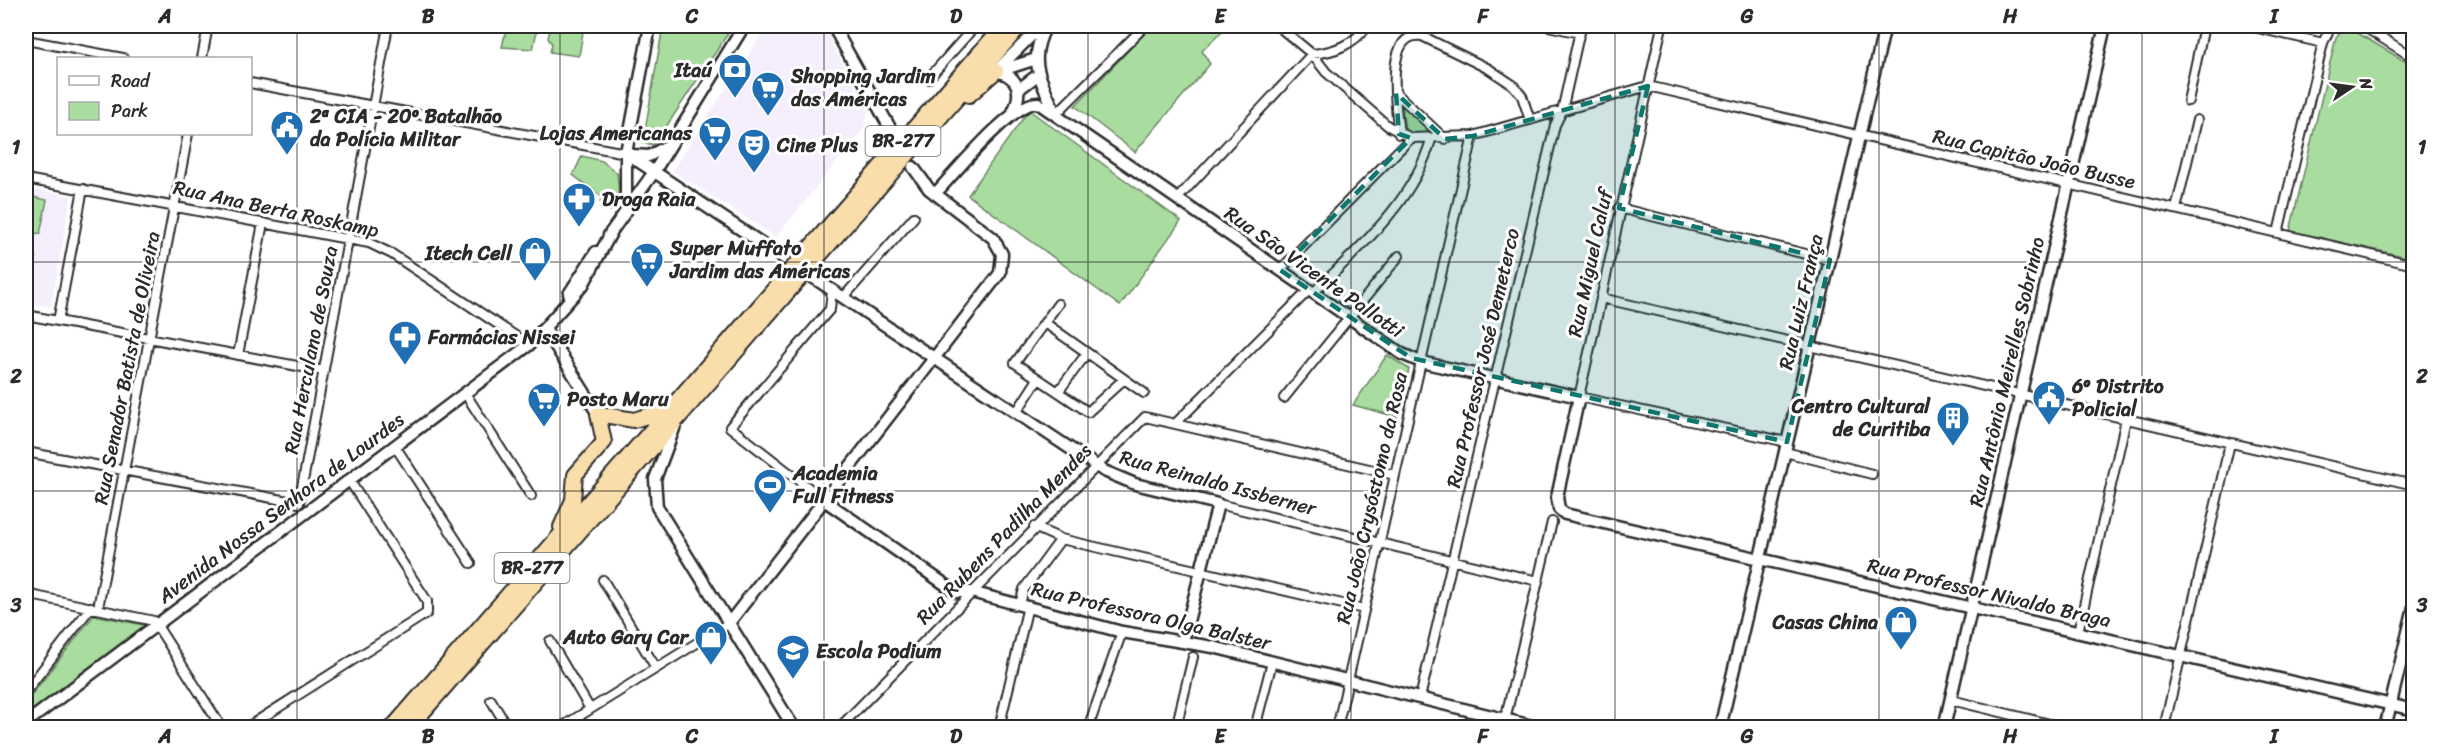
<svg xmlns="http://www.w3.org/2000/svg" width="2439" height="753" font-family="Sriracha,sans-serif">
<rect width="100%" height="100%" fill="#fff"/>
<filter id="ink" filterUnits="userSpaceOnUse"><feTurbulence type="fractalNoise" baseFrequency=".0167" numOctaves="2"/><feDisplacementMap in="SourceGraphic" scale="12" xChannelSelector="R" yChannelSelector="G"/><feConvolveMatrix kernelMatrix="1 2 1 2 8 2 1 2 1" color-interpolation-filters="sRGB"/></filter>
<g filter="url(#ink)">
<path fill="#f5effd" d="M 767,26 L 827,26 L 832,44 L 856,88 L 870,104 L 864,128 L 776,237 L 672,171 Z
M 26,188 L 71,196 L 51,307 L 26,302 Z"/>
<path fill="#a9dd9f" stroke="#6a8465" stroke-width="1.5" d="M 507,26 L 538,26 L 533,49 L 502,47 Z
M 551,26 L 565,29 L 566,26 L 584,26 L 579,56 L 550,52 L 552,44 L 548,38 Z
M 663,26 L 733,26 L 656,142 L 652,145 L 643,142 Z
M 1152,26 L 1227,26 L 1202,51 L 1210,64 L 1135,152 L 1075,106 Z
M 2346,26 L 2413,66 L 2412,258 L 2290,231 L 2336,37 Z
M 1402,104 L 1432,131 L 1432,135 L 1405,132 Z
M 1029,110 L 1181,221 L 1120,306 L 968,195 Z
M 582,156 L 602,161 L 617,173 C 619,188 621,199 611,211 L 600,201 L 603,198 L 573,175 Z
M 33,197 L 47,200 L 40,234 L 27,231 Z
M 26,255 L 36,257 L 29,297 L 26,297 Z
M 1387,355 L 1409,369 L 1397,417 L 1353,405 Z
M 94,615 L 148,626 L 26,716 L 26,702 Z"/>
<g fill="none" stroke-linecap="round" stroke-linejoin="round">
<g stroke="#2b2b2b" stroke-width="12">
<path id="street" d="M 1278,26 L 1312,54 L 1326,72 L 1388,126 L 1411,138 L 1473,136 L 1648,86 L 2414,265
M 1548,26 L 1580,33
M 1662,26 L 1579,397 L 1787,442
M 2249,26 L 2323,43
M 2363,26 L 2414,58
M 26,40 L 123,58
M 202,58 L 208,26
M 928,79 L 975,26
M 250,83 L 626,153
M 1396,93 L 1445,139
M 2188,101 L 2204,26
M 1056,114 L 1145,26
M 1399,134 C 1397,113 1382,30 1422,36 L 1489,69 L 1513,85 L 1522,96 L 1530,120
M 26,179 L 369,243 L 392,254 L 529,345
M 1177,199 L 1312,54 C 1336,52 1353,44 1368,26
M 1619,208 L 1830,260
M 2176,209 L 2197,120
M 2278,233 L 2323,43 L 2331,26
M 1280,270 L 1411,138
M 1313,293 C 1359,248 1412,204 1431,140
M 843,298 L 914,217
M 1601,298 L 2414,485
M 1058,304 L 1015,363 L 1088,412 L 1124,379
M 26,315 L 324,371
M 58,321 L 83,189
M 1045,323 L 1144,393
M 238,355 L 263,223
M 1058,392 L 1087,353
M 465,393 L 531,496
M 1284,398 L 1399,256
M 1016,413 L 1038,379
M 1176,423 L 1309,290
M 395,446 L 471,563
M 26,452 L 299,503
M 1785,452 L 1872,474
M 824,500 L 730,427 L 830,309 L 832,291
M 299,503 L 388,26
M 1218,504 L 1538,581
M 1034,527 L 1061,539 L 1364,609
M 603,580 L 656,668
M 26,594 L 154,621 L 222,728
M 1020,604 L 1024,589 L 1061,539
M 98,608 L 188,134
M 2078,632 L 2126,419
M 550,641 L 590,709
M 26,691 L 91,607
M 1420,698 L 1555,125 L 1562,111 L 1581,26
M 491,700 L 508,728
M 1951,700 L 2066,728
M 1505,720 L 1552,522
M 246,728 L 427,613 L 427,601 L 349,480
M 560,728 L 729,623
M 839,728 L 1145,417 L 1395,475
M 999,728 L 1028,606
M 1088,728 L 1122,632
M 1176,728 L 1193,657
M 1255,728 L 1272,662
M 1337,728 L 1473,136
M 2164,728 L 2230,443"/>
</g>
<g stroke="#2b2b2b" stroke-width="15">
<path id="secondary" d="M 833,26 L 894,135
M 1046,26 C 1027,61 1041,80 1056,114
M 996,71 L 1040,27
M 996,71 C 1019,76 1023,92 1013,112
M 999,71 L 1036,59
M 1019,89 L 1039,74
M 626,153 L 1104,471 L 1135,484 L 1218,504 L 1183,641
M 632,155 L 649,156 L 667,146
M 935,194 C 954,174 1013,101 1038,103 L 1402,354 L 1421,362 L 1579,397 L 1557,497 L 1559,509 L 1565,514 L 2414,710
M 626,209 L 626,153 L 650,26
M 609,235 L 654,172 L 744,26
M 569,294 L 596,252
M 545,329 L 598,414
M 675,426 L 655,479 L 657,507 L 794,728
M 824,500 L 956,592 L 971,592 L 1122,632 L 1213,647 L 1540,728
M 729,623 L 1000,273 L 1002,254 L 993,238 L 929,189 L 913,167
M 26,723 L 529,345 L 583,285 L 612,231
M 1720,728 L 1885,26
M 1944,728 L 2105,26
M 2385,728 L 2414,607"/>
</g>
<g stroke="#2b2b2b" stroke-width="18">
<path id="highway" d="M 969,95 L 996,71
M 802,257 L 1003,26
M 812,264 L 1020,26
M 598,414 L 634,420 L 666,410
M 561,527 L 573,500 L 575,475 L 604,442 L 598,414
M 392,728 L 790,271
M 409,728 L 800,278"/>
</g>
<use href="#street" stroke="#fff" stroke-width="8"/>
<use href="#secondary" stroke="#fff" stroke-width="10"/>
<use href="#highway" stroke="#f9deab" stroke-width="14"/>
<g stroke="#2b2b2b" stroke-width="18" stroke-linecap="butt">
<path id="highway-bridge" d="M 790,271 L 802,257
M 800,278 L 812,264"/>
</g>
<use href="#highway-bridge" stroke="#f9deab" stroke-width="14"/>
</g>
</g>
<path fill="#0f766e" fill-opacity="0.2" stroke="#0f766e" stroke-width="4.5" stroke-dasharray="12 8" stroke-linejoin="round" d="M 1648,86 L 1619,208 L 1830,260 L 1787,442 L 1411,358 L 1280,270 L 1411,138 L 1399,134 L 1396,93 L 1445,139 L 1473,136 Z"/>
<path fill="none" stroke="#2b2b2b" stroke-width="1.5" stroke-opacity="0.55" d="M 297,26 L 297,728M 560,26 L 560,728M 824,26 L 824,728M 1088,26 L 1088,728M 1351,26 L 1351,728M 1615,26 L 1615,728M 1879,26 L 1879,728M 2142,26 L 2142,728M 26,262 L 2414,262M 26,491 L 2414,491"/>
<defs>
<g id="bank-pin" transform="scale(1.725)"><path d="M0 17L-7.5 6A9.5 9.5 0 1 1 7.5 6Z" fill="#1f6fb2" stroke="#fff"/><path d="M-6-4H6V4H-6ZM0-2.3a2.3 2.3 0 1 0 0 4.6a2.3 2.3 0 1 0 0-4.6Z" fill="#fff"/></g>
<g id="supermarket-pin" transform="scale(1.725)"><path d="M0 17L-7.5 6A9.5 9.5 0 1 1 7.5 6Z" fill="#1f6fb2" stroke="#fff"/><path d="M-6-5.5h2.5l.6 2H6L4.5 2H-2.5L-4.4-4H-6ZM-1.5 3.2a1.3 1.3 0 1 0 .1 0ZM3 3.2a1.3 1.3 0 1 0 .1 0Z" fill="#fff"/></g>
<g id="civic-pin" transform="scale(1.725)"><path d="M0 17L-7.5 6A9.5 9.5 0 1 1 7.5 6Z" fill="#1f6fb2" stroke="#fff"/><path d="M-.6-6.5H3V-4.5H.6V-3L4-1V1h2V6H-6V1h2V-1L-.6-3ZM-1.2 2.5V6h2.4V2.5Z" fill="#fff"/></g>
<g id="theatre-pin" transform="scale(1.725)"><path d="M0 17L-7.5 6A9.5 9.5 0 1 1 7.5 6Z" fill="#1f6fb2" stroke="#fff"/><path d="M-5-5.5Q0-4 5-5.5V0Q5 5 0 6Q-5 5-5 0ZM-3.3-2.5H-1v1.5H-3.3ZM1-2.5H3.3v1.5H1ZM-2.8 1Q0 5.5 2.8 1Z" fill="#fff"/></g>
<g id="pharmacy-pin" transform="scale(1.725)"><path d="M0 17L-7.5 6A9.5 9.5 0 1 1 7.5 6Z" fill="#1f6fb2" stroke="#fff"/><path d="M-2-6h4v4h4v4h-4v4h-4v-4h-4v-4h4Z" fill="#fff"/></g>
<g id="shop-pin" transform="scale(1.725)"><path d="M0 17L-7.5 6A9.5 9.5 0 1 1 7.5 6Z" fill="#1f6fb2" stroke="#fff"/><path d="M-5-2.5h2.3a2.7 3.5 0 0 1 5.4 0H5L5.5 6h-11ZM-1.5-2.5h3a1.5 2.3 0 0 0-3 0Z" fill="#fff"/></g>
<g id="building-pin" transform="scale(1.725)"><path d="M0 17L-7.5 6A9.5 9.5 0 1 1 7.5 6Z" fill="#1f6fb2" stroke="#fff"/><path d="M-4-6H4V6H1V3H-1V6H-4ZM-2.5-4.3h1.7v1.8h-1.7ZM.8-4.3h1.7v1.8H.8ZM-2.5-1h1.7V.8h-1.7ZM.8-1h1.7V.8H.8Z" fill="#fff"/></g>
<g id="stadium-pin" transform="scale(1.725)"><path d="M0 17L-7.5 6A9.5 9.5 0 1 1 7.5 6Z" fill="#1f6fb2" stroke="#fff"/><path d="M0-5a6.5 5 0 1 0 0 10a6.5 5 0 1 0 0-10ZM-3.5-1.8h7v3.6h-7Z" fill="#fff"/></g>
<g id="school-pin" transform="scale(1.725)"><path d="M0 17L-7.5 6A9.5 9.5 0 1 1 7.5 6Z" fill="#1f6fb2" stroke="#fff"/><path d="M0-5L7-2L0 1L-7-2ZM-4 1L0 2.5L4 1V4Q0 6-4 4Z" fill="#fff"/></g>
</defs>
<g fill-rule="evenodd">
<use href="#bank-pin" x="735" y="70"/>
<use href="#supermarket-pin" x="768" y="88"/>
<use href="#civic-pin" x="287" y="127"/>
<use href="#supermarket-pin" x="715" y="133"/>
<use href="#theatre-pin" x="754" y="145"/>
<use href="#pharmacy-pin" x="579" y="199"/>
<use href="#shop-pin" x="535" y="253"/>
<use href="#supermarket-pin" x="647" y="259"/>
<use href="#pharmacy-pin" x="405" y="337"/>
<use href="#civic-pin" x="2049" y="397"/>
<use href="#supermarket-pin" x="544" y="399"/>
<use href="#building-pin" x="1953" y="418"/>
<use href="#stadium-pin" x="770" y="485"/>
<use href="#shop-pin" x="1901" y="622"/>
<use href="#shop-pin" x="711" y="637"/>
<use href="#school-pin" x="793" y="651"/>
</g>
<g text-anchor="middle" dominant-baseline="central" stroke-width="6" stroke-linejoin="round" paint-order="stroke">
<g fill="#fff" stroke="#6b6b6b" stroke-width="1.5">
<rect x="865.5" y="126" width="75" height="30" rx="4.5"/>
<rect x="494.5" y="553" width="75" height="30" rx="4.5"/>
</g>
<g font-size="18" font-weight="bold" fill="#2b2b2b">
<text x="903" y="141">BR-277</text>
<text x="532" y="568">BR-277</text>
</g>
<g font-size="20" font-weight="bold" fill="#2b2b2b" stroke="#fff" text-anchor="start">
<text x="712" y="70" text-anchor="end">Itaú</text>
<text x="791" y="76">Shopping Jardim<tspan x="791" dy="23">das Américas</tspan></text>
<text x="310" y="116">2ª CIA - 20º Batalhão<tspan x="310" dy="23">da Polícia Militar</tspan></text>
<text x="692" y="133" text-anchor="end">Lojas Americanas</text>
<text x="777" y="145">Cine Plus</text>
<text x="602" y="199">Droga Raia</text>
<text x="670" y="248">Super Muffato<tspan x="670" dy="23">Jardim das Américas</tspan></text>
<text x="512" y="253" text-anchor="end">Itech Cell</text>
<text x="428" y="337">Farmácias Nissei</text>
<text x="2072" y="386">6º Distrito<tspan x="2072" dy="23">Policial</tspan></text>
<text x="567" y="399">Posto Maru</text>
<text x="1930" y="406" text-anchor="end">Centro Cultural<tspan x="1930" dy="23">de Curitiba</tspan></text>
<text x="793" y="473">Academia<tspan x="793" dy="23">Full Fitness</tspan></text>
<text x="1878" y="622" text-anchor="end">Casas China</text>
<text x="688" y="637" text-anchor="end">Auto Gary Car</text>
<text x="816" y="651">Escola Podium</text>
</g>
<g font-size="20" fill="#2b2b2b" stroke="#fff">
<text transform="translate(2034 159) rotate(13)">Rua Capitão João Busse</text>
<text transform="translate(276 209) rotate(12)">Rua Ana Berta Roskamp</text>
<text transform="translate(1590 263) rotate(-78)">Rua Miguel Caluf</text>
<text transform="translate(1314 272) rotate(35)">Rua São Vicente Pallotti</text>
<text transform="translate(1801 302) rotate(-77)">Rua Luiz França</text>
<text transform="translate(311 350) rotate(-79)">Rua Herculano de Souza</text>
<text transform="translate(1483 358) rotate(-77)">Rua Professor José Demeterco</text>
<text transform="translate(127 368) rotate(-79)">Rua Senador Batista de Oliveira</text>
<text transform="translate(2007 372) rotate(-77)">Rua Antônio Meirelles Sobrinho</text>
<text transform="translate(1218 483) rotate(15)">Rua Reinaldo Issberner</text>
<text transform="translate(1372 498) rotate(-77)">Rua João Crysóstomo da Rosa</text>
<text transform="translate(281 508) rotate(-37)">Avenida Nossa Senhora de Lourdes</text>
<text transform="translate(1004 534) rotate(-46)">Rua Rubens Padilha Mendes</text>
<text transform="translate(1989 593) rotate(13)">Rua Professor Nivaldo Braga</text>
<text transform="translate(1151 616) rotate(13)">Rua Professora Olga Balster</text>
</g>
</g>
<rect width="2439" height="753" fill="none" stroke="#fff" stroke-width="66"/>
<rect x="57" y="57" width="195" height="78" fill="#ffffff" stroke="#aaaaaa" stroke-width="1.5"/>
<rect x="69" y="76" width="30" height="9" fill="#ffffff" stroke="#aaaaaa" stroke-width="1.5"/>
<text x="111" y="87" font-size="18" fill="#2b2b2b">Road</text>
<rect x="69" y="102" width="30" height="18" fill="#a9dd9f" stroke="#aaaaaa" stroke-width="1.5"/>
<text x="111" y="117" font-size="18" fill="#2b2b2b">Park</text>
<g transform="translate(2352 87) rotate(77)" stroke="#ffffff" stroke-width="4.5" paint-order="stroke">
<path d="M0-4.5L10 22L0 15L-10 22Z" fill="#2b2b2b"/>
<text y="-9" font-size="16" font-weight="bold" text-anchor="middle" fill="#2b2b2b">N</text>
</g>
<rect x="33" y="33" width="2373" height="687" fill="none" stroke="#2b2b2b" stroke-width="2"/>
<g font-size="20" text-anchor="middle" font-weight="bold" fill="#2b2b2b">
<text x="165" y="23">A</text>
<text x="428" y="23">B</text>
<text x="692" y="23">C</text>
<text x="956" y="23">D</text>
<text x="1220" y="23">E</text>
<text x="1483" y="23">F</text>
<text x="1747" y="23">G</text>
<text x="2010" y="23">H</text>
<text x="2274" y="23">I</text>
<text x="16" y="154">1</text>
<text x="2422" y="154">1</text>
<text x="16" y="383">2</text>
<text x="2422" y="383">2</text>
<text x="16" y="612">3</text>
<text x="2422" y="612">3</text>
<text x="165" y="743">A</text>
<text x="428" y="743">B</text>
<text x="692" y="743">C</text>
<text x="956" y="743">D</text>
<text x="1220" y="743">E</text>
<text x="1483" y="743">F</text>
<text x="1747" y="743">G</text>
<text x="2010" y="743">H</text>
<text x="2274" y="743">I</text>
</g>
</svg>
